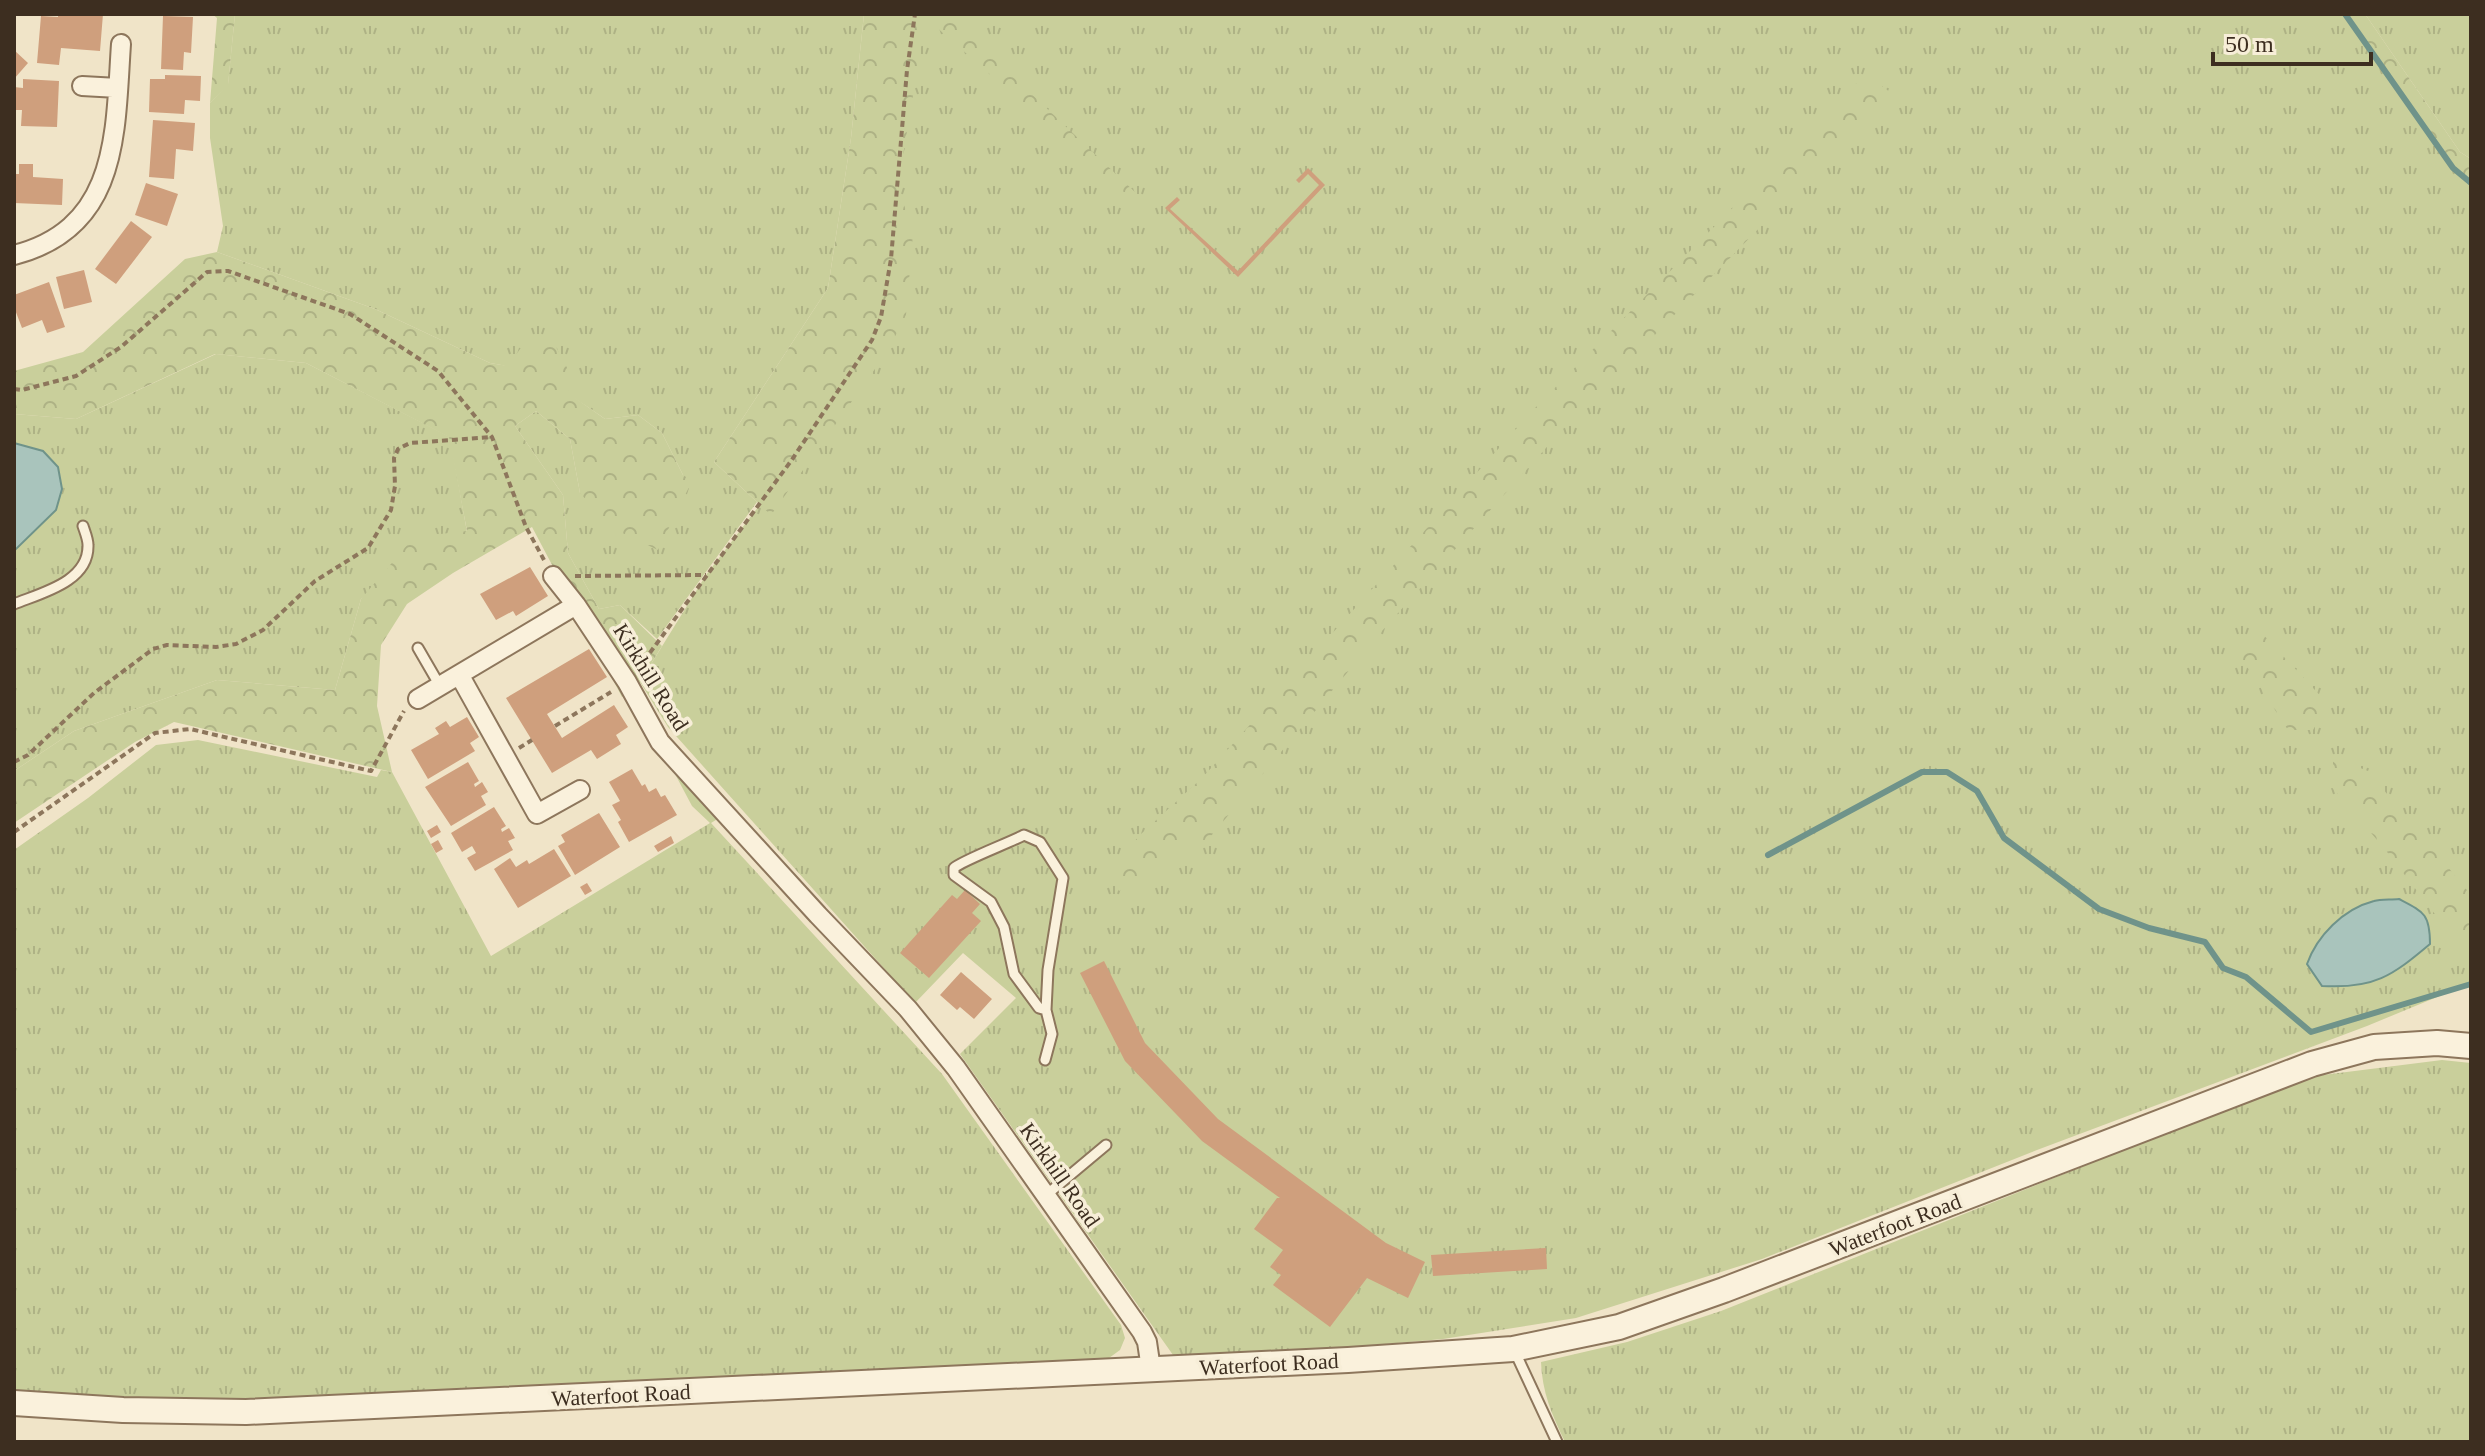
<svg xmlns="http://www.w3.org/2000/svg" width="2485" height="1456" font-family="'Times New Roman',serif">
<defs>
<pattern id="grass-tufts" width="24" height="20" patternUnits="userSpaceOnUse" patternTransform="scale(2)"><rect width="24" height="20" fill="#c9cf9b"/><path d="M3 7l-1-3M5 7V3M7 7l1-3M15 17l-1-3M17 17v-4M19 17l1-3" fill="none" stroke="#aeb285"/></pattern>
<pattern id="forest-crowns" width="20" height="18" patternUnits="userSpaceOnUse" patternTransform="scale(2)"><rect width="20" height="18" fill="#c9cf9b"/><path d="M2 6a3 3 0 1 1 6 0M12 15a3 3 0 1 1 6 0" fill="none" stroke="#aeb285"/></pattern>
</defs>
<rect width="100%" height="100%" fill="#f0e4c8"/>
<path fill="url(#grass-tufts)" d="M 235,14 L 864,14 L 851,138 L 828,288 L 714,462 L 757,502 L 657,639 L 620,605 L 599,609 L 568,553 L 563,495 L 515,426 L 536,411 L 570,439 L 580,493 L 683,475 L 662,433 L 638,415 L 605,419 C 571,395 532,369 490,363 L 375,309 L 217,252 L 223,226 L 210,138 L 210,103 L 228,84 Z
M 915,14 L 2352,14 L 2471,171 L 2471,983 L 2367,1026 L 2037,1150 L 1762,1259 L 1576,1318 L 1443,1339 L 1178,1362 L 960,1054 L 1016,998 L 963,953 L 915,1003 L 668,727 L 640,682 L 706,575 L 765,498 L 902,128 Z
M 2365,14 L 2471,14 L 2471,159 L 2460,152 Z
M 216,354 L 306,363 L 450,437 L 467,532 L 361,599 L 335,690 L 217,680 L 74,731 L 14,771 L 14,414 L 76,419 Z
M 198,740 L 377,777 L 381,770 L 392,772 L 491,956 L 710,823 L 692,806 L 675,774 L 719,818 L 711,823 L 942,1074 L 1121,1325 L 1125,1338 L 1120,1350 L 1109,1358 L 909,1370 L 195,1402 L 14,1392 L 14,850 L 88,798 L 156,745 Z
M 2442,1060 L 2471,1063 L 2471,1442 L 1565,1442 C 1552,1415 1542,1392 1541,1362 L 1627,1342 L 1721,1311 L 2307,1077 Z"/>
<path fill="url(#forest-crowns)" d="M 212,14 L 235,14 L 228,85 L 210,103 L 217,18 Z
M 864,14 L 947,14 L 1137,194 L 1133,200 L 926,18 L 898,185 L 913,234 L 906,315 L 887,352 L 771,515 L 714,462 L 828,288 L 851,138 Z
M 2349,14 L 2365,14 L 2460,152 L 2471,159 L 2471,184 L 2454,166 Z
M 1877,82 L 1891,93 L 1563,429 L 1381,632 L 1211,836 L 1119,891 L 1107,872 L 1141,834 L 1203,777 L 1536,407 L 1855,84 Z
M 217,252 L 375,309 L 490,363 L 508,366 L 530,335 L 555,345 L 573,379 L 568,393 L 605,419 L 638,415 L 662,433 L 683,475 L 692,481 L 658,550 L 612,528 L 580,493 L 570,439 L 536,411 L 515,426 L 563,495 L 568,553 L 599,609 L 620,605 L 662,646 L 640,682 L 622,697 L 532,527 L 453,573 L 407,604 L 381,645 L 377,706 L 392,772 L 174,722 L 135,742 L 14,823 L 14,771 L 74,731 L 217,680 L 335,690 L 361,599 L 414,537 L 467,531 L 449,437 L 306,363 L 215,354 L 76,419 L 14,414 L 14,371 L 83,352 L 185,259 Z
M 2258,629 L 2328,704 L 2313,730 L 2288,730 L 2237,651 Z
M 2333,757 L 2368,771 L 2471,895 L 2471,961 L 2384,848 L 2329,784 L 2333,777 Z"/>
<path fill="#a9c4bc" stroke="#6f938a" stroke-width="2" d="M 14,443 L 43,451 L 58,467 L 62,489 L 56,510 L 14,551 Z
M 2399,899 C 2424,912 2430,914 2430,944 C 2392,976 2374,989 2322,986 L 2307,964 C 2317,936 2343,909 2374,901 C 2381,899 2391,900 2399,899 Z"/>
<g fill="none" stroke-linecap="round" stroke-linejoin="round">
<path stroke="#6f938a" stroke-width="6" d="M 2345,14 L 2453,168 L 2471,183
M 1768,855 L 1922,772 L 1947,772 L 1977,791 L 2004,838 L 2099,909 L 2149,928 L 2205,942 L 2223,968 L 2246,977 L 2311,1032 L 2471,984"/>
</g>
<path fill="#cf9f7d" d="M 58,14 L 103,14 L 100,51 L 61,48 L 59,65 L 37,63 L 41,16 L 58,17 Z
M 163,16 L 193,17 L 191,53 L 184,52 L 183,70 L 161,69 Z
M 14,50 L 28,63 L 14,79 Z
M 165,75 L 201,76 L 200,101 L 185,100 L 184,114 L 149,112 L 150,79 L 165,79 Z
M 23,79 L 59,81 L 57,127 L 21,126 L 22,110 L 14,110 L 14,87 L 23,88 Z
M 153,120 L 195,123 L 193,151 L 176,149 L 174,179 L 149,177 Z
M 19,164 L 33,164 L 33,177 L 63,179 L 62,205 L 14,203 L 14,174 L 19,174 Z
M 1308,168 L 1325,185 L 1238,277 L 1165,208 L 1177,197 L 1180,200 L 1170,209 L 1238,271 L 1319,185 L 1308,174 L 1299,183 L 1296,180 Z
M 146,183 L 178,194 L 167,226 L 135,215 Z
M 131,221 L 152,237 L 116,284 L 95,269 Z
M 84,270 L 92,302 L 64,309 L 56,277 Z
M 49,282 L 65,327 L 47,333 L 42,320 L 22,328 L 14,307 L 14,295 Z
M 530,567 L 548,596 L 516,616 L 513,611 L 496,620 L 480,594 Z
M 589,649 L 607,677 L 547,714 L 562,738 L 614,705 L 628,727 L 616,735 L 621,744 L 597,759 L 591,750 L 552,773 L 506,698 Z
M 467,717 L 479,737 L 470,743 L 475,751 L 428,779 L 411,750 L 439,734 L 435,728 L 446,721 L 450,727 Z
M 468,762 L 479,781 L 474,784 L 475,787 L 482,782 L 488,792 L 481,796 L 486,805 L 451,826 L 425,787 Z
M 632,769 L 642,786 L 645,784 L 649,792 L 656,788 L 661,797 L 665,795 L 677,815 L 629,842 L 618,822 L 621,820 L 612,805 L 620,801 L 609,782 Z
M 494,807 L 506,826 L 501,829 L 502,832 L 509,828 L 515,838 L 508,841 L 513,850 L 475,871 L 467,858 L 476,853 L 472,846 L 462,852 L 451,833 Z
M 599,813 L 620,847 L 575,875 L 558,846 L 565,842 L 561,835 Z
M 437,825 L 441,832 L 431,838 L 427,831 Z
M 671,836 L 674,843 L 658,852 L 654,846 Z
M 438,840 L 443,849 L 436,853 L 431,844 Z
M 554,849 L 571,876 L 518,908 L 494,869 L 510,858 L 516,867 L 527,860 L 529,864 Z
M 587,883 L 592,891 L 585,895 L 580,887 Z
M 965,890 L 980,904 L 972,913 L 981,921 L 929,978 L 900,953 L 952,895 L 957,899 Z
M 1104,961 L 1145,1043 L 1218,1119 L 1386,1243 L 1425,1262 L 1408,1298 L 1367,1278 L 1330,1327 L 1273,1285 L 1281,1275 L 1270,1267 L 1283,1250 L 1254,1229 L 1277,1198 L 1280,1198 L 1202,1141 L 1125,1061 L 1080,973 Z
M 961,972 L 992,999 L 974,1019 L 960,1007 L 957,1010 L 940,995 Z
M 1546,1248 L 1547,1269 L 1433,1276 L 1431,1255 Z"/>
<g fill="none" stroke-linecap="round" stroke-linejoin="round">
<g stroke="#8d765c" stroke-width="13">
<path id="service" d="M 14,604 C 41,593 89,582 88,545 C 88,539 85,532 83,526
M 418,648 L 440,686
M 1045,1060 L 1052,1034 L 1046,1010 L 1048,970 L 1063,878 L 1040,842 L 1024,835 C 1011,842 961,861 954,868 L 954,875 L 991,902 L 1004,927 L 1014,974 L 1039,1008 L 1046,1010
M 1045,1196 L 1106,1145
M 1515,1352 L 1557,1442"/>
</g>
<g stroke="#8d765c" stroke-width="22">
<path id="minor" d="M 82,86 L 118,88
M 14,255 C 120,228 115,131 121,44
M 553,576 L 576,605 L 627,682 L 660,742 L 818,915 L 908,1009 L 956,1068 L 1142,1332 L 1147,1342 L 1151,1369
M 460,676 L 537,814 L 580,790
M 418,699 L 576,605"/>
</g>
<g stroke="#8d765c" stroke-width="28">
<path id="tertiary" d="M 14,1403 L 123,1410 L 246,1412 L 1348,1360 L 1513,1349 L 1619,1327 L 1724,1290 L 2312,1064 L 2374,1047 L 2437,1043 L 2471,1046"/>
</g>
<path stroke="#8d765c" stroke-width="4" stroke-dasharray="6 4" stroke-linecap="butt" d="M 14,389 L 22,390 L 76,376 L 121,347 L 207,272 L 228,271 L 350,314 L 438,371 L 492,437 L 526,527 L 544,560
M 575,576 L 706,575
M 638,669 L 791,461 L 872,340 L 881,317 L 891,259 L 907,70 L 915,14
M 555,726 L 611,692
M 519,748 L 532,740
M 14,762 L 28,755 L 94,693 L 153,649 L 167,645 L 216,647 L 236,644 L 263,630 L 315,581 L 368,548 L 391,510 L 395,486 L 394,458 L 398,449 L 410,443 L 492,437
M 14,832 L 155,733 L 190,729 L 371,771 L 404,711"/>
<use href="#service" stroke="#faf1dc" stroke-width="9"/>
<use href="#minor" stroke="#faf1dc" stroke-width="18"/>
<use href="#tertiary" stroke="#faf1dc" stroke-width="24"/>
</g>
<g text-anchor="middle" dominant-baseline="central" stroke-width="7" stroke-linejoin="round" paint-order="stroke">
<g font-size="22" fill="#3d2e20" stroke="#f7eed8">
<text transform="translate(651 677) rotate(58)">Kirkhill Road</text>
<text transform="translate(1060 1175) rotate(55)">Kirkhill Road</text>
<text transform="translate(1895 1225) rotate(-21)">Waterfoot Road</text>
<text transform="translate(1269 1364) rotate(-3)">Waterfoot Road</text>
<text transform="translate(621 1395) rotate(-3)">Waterfoot Road</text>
</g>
</g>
<rect width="2485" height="1456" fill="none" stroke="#3d2e20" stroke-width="32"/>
<path d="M2213 52v12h158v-12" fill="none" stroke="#3d2e20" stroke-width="4"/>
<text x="2225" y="52" font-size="24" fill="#3d2e20" stroke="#f7eed8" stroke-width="6" paint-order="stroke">50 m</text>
</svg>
